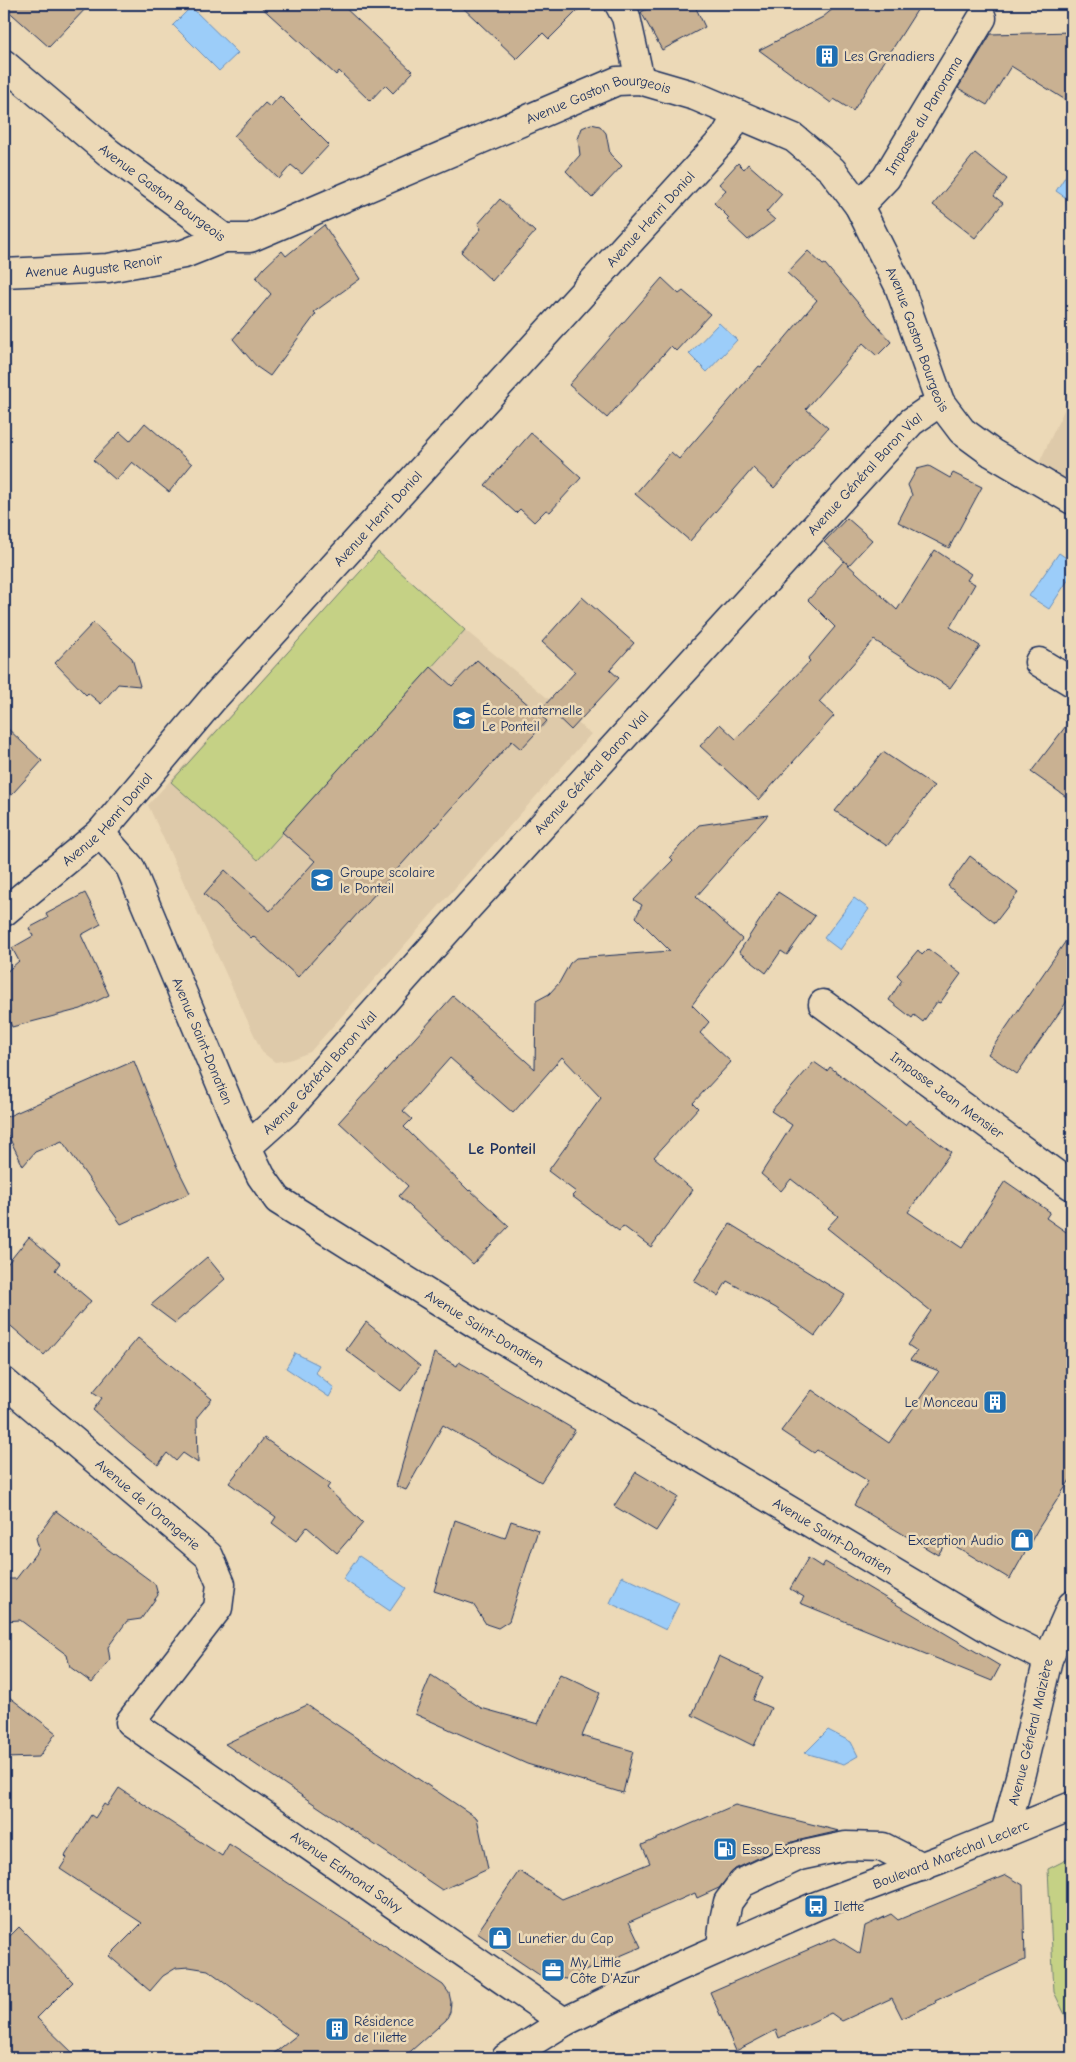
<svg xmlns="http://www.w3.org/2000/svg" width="1076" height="2062" font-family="'Comic Neue',sans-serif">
<rect width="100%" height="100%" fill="#ecd9b7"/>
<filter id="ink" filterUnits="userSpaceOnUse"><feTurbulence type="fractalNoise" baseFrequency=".02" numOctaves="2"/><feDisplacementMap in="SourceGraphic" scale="10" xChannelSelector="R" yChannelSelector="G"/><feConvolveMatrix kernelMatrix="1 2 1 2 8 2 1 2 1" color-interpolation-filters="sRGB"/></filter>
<g filter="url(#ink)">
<path fill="#decaaa" d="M 1072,393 L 1072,483 L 1039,463 Z
M 378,552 L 465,630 L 591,734 L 310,1052 L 289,1060 L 275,1062 L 262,1052 L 148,805 Z"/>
<path fill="#c5d185" stroke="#708072" d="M 378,552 L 465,630 L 258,860 L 171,782 Z
M 1072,1857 L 1072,2029 L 1054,1992 L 1048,1869 Z"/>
<path fill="#9ccdf9" stroke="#688ebb" d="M 191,7 L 238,53 L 219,71 L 173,25 Z
M 1072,166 L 1072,202 L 1056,191 Z
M 719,323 L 737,340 L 707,372 L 689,354 Z
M 1059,553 L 1072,562 L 1072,574 L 1049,609 L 1029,596 Z
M 854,898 L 869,909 L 840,950 L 824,938 Z
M 295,1353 L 319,1365 L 315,1372 L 334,1388 L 329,1397 L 286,1368 Z
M 359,1556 L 406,1588 L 390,1611 L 343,1579 Z
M 622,1576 L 679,1603 L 666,1630 L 610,1603 Z
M 828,1730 L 851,1742 L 858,1756 L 844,1764 L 805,1753 Z"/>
<path fill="#c9b192" stroke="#1b2f5e" d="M 4,4 L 90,4 L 49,47 L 4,7 Z
M 258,4 L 341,4 L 413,72 L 393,93 L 385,85 L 370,101 L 339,71 L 336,75 Z
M 459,4 L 584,4 L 549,39 L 543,33 L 517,59 Z
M 658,4 L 694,4 L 705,27 L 662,50 L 641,12 Z
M 839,4 L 921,4 L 853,111 L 834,99 L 831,103 L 759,50 L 823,17 Z
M 1072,32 L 1072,104 L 1011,66 L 987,105 L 958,88 L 991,34 Z
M 280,96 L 329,145 L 302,174 L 291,165 L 279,179 L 234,136 L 265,103 L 270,107 Z
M 591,124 L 600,126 L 606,133 L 610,154 L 622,166 L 592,198 L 566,171 L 580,155 L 578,139 L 582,128 Z
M 975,153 L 1007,179 L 994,196 L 1003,203 L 975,238 L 933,205 Z
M 738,163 L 744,169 L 748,164 L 782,194 L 766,212 L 775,220 L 748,240 L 727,220 L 729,218 L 714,203 L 726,190 L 719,184 Z
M 500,199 L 535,232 L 492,281 L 461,252 L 481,229 L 478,224 Z
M 324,225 L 360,279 L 314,312 L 316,314 L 270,376 L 257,367 L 233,339 L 271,294 L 256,278 L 264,268 L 282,251 L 286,256 Z
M 808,251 L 823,265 L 825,264 L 891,342 L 877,356 L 863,343 L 806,409 L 828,428 L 774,488 L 753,468 L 690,541 L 635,494 L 671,452 L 679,459 L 759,366 L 761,367 L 817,300 L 787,273 Z
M 662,278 L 679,294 L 683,291 L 710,314 L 676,351 L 671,346 L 607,418 L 569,385 Z
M 145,423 L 192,464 L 169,492 L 132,462 L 116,480 L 93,460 L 120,432 L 130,441 Z
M 531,433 L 581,478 L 550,512 L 546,510 L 534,522 L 520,509 L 516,513 L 485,485 Z
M 929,466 L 950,478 L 953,473 L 982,487 L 949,548 L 898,522 L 912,495 L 908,485 L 917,469 Z
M 847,518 L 872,540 L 849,565 L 824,542 Z
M 935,550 L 971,574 L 967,580 L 975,584 L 950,627 L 980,646 L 950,688 L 874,640 L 819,702 L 834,716 L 759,800 L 700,746 L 720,724 L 736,739 L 810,661 L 808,659 L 835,627 L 808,600 L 844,561 L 897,610 Z
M 582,597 L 634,643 L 610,670 L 619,678 L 571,730 L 545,705 L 575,672 L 542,642 Z
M 93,623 L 132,658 L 140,686 L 118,684 L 101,704 L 88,693 L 86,695 L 55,663 Z
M 477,660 L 547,721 L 521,749 L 512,741 L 350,922 L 349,921 L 298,977 L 253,936 L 251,938 L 204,894 L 225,870 L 270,911 L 315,861 L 282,832 L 431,667 L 452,686 Z
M 1072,718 L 1072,801 L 1031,772 Z
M 4,725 L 42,761 L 4,803 Z
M 883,752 L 934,786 L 887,846 L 835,811 Z
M 768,815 L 696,897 L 742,939 L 692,1005 L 709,1022 L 700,1033 L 731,1062 L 693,1103 L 698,1108 L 654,1157 L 693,1190 L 651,1247 L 623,1226 L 619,1231 L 572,1196 L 576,1192 L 548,1171 L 601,1098 L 562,1057 L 513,1113 L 450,1058 L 403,1111 L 412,1119 L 404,1127 L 469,1191 L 470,1190 L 509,1226 L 473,1264 L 399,1196 L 408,1186 L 339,1122 L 453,996 L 535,1069 L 536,1001 L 549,994 L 559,983 L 570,963 L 576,958 L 670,951 L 636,917 L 642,905 L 634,900 L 673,860 L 670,857 L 699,825 Z
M 970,856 L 1018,893 L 995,923 L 948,886 Z
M 778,892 L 815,916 L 787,955 L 781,951 L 766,973 L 739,952 Z
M 85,893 L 101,924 L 81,935 L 109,995 L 81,1009 L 12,1027 L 4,1008 L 4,974 L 19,961 L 12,948 L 33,936 L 29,928 L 48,918 L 46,914 Z
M 1072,932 L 1072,994 L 1017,1074 L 988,1054 Z
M 928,949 L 961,974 L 940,1003 L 937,1002 L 923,1022 L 914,1015 L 912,1018 L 889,1000 L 902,980 L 897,975 L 918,950 L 922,955 Z
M 134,1061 L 175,1163 L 190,1193 L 121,1224 L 62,1141 L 35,1152 L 23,1166 L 4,1127 L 4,1118 Z
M 814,1062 L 827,1071 L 830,1067 L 905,1125 L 909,1120 L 951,1152 L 908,1212 L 962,1248 L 1005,1181 L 1050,1212 L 1046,1218 L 1072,1236 L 1072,1477 L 1038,1529 L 1010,1579 L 947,1541 L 938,1555 L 854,1505 L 868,1481 L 817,1450 L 814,1453 L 781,1431 L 812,1390 L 889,1443 L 939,1371 L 910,1360 L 917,1351 L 908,1345 L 931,1311 L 827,1228 L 838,1216 L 791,1179 L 781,1191 L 761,1174 L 792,1125 L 771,1111 Z
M 730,1224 L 845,1295 L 815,1336 L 776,1308 L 727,1281 L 718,1296 L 694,1281 Z
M 29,1237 L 60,1263 L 55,1270 L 91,1301 L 44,1355 L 4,1320 L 4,1268 Z
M 207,1257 L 225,1279 L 175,1323 L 151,1305 Z
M 366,1322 L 420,1366 L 401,1391 L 346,1350 Z
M 138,1338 L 212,1399 L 197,1417 L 198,1463 L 183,1453 L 176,1461 L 167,1453 L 158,1465 L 130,1443 L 93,1410 L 102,1398 L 93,1392 Z
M 434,1353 L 457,1366 L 459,1362 L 575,1430 L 541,1482 L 443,1425 L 406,1490 L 396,1486 Z
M 264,1438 L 330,1484 L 327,1488 L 363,1523 L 337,1553 L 307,1527 L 296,1541 L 272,1523 L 276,1517 L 229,1483 Z
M 636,1472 L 678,1497 L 656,1531 L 614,1506 Z
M 56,1511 L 155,1584 L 158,1595 L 141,1619 L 127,1621 L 108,1647 L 110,1660 L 92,1683 L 70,1667 L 67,1655 L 20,1620 L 4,1621 L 4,1579 L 16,1579 L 39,1549 L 36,1538 Z
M 455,1520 L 505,1538 L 511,1521 L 538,1530 L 509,1621 L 498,1628 L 486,1624 L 473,1604 L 434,1591 Z
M 808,1558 L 822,1567 L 825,1562 L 1000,1666 L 992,1681 L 800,1603 L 804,1597 L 790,1589 Z
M 719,1656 L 763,1677 L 753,1700 L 771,1708 L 754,1746 L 692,1715 Z
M 560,1674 L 600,1693 L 582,1736 L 633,1751 L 623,1793 L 527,1764 L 415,1714 L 431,1675 L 481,1708 L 538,1724 Z
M 4,1693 L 56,1733 L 39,1757 L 4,1758 Z
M 307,1705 L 477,1818 L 488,1869 L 442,1890 L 225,1744 Z
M 119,1788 L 222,1856 L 229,1844 L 443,1985 L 449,1993 L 451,2002 L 450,2012 L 446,2020 L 403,2058 L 268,2058 L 297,2035 L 208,1970 L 189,1967 L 176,1968 L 163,1976 L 150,1991 L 109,1956 L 142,1923 L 60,1869 L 67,1858 L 65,1856 L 91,1815 L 95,1818 L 104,1804 L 107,1806 Z
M 735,1805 L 839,1831 L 792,1842 L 735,1869 L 719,1888 L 697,1898 L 695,1893 L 629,1922 L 641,1947 L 566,1979 L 541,1976 L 477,1933 L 519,1871 L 562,1899 L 650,1863 L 642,1845 Z
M 1006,1875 L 1023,1885 L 1025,1960 L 935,2001 L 936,2003 L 902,2018 L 892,1998 L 842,2021 L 831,2013 L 779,2038 L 776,2030 L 736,2051 L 710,1992 L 835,1938 L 860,1954 L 865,1926 L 891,1914 L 898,1920 Z
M 19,1927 L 73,1982 L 37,2018 L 78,2058 L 4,2058 L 4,1942 Z"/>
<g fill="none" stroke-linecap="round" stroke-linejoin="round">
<g stroke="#1b2f5e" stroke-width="31">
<g id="minor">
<path d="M 619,4 L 626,17 L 640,80"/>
<path id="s1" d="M 4,64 L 109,153 L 224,238 L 250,238 L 617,81 L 640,80 L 695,96 L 794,138 L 832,170 L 859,206 L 899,286 L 940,402 L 962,431 L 992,453 L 1072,500"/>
<path id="s2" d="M 859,206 L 886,178 L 982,18"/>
<path id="s3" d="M 4,273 L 108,268 L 184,254 L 224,238"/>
<path d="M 1039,662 L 1072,682"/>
<path id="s4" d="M 100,833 L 130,867 L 247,1147 L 261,1176 L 278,1200 L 476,1324 L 994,1632 L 1048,1659"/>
<path id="s5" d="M 4,912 L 100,833 L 212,700 L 725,137 L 738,114"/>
<path id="s6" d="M 823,1004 L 1072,1186"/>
<path id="s7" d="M 247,1147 L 285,1113 L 469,906 L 911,422 L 940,402"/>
<path id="s8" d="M 4,1382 L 209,1556 L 221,1584 L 218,1608 L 130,1722 L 564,2022"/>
<path id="s9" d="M 1005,1833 L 1021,1773 L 1048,1659 L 1072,1605"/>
<path d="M 721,1947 L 724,1920 L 728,1902 L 742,1883 L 799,1856 L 846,1846 L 883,1847 L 922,1867"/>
<path id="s10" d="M 506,2058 L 564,2022 L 676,1968 L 816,1906 L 941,1859 L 1072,1806"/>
</g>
</g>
<use href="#minor" stroke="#ecd9b7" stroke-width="28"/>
</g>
</g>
<defs>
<g id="building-square" transform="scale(1.25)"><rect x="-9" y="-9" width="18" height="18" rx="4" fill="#1f6fb2" stroke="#ecd9b7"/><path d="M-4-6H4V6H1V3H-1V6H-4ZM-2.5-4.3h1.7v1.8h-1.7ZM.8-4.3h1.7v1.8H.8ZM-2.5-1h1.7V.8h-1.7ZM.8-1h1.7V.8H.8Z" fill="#fff"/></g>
<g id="school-square" transform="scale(1.25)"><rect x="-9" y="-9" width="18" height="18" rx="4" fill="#1f6fb2" stroke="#ecd9b7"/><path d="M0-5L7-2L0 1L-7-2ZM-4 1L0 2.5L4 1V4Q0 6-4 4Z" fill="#fff"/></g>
<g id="shop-square" transform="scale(1.25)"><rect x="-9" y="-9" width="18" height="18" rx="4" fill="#1f6fb2" stroke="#ecd9b7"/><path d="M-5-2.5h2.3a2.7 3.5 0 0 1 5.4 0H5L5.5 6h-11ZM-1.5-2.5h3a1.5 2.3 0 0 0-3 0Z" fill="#fff"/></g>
<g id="fuel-square" transform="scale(1.25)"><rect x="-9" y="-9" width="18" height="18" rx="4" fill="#1f6fb2" stroke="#ecd9b7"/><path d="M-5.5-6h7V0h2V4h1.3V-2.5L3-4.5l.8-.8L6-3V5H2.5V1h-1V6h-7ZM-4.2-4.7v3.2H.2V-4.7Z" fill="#fff"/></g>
<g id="bus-square" transform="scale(1.25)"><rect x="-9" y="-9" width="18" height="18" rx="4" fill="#1f6fb2" stroke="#ecd9b7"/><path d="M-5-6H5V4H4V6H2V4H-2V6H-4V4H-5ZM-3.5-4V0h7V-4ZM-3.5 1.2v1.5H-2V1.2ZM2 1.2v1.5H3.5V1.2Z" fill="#fff"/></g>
<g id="office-square" transform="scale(1.25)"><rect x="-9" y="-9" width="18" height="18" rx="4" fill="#1f6fb2" stroke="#ecd9b7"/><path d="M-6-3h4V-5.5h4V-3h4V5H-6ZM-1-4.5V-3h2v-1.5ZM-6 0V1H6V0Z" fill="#fff"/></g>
</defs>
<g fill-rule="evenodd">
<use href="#building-square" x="827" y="56"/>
<use href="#school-square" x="464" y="718"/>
<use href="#school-square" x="322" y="880"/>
<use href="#building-square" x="995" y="1402"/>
<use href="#shop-square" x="1022" y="1540"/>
<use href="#fuel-square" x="725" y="1849"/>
<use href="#bus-square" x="816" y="1906"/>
<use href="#shop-square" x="500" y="1938"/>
<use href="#office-square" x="553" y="1970"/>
<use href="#building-square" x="337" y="2029"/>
</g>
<g text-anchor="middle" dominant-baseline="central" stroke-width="5" stroke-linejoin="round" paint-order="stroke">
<g font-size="14" fill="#1b2f5e" stroke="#ecd9b7" text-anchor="start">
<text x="844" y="56">Les Grenadiers</text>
<text x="482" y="710">École maternelle<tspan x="482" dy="16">Le Ponteil</tspan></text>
<text x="340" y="872">Groupe scolaire<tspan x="340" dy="16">le Ponteil</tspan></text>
<text x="978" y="1402" text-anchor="end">Le Monceau</text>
<text x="1004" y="1540" text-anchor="end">Exception Audio</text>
<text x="742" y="1849">Esso Express</text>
<text x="834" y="1906">Ilette</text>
<text x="518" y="1938">Lunetier du Cap</text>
<text x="570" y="1962">My Little<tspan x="570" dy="16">Côte D'Azur</tspan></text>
<text x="354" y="2021">Résidence<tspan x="354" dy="16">de l'ilette</tspan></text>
</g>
<g font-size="14" fill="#1b2f5e" stroke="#ecd9b7">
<text stroke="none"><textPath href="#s1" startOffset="684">Avenue Gaston Bourgeois</textPath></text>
<text stroke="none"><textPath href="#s2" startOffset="112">Impasse du Panorama</textPath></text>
<text stroke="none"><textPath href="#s1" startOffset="204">Avenue Gaston Bourgeois</textPath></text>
<text stroke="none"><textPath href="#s5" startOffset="949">Avenue Henri Doniol</textPath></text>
<text stroke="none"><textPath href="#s3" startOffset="90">Avenue Auguste Renoir</textPath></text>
<text stroke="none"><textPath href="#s1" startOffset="1134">Avenue Gaston Bourgeois</textPath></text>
<text stroke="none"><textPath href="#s7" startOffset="914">Avenue Général Baron Vial</textPath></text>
<text stroke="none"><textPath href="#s5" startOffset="544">Avenue Henri Doniol</textPath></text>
<text stroke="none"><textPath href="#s7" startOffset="509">Avenue Général Baron Vial</textPath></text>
<text stroke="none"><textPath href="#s5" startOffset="139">Avenue Henri Doniol</textPath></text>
<text stroke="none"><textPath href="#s4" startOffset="234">Avenue Saint-Donatien</textPath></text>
<text stroke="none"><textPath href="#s7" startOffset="104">Avenue Général Baron Vial</textPath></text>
<text stroke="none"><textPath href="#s6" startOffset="154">Impasse Jean Mensier</textPath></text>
<text stroke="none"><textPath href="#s4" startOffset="654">Avenue Saint-Donatien</textPath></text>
<text stroke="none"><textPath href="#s8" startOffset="189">Avenue de l'Orangerie</textPath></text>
<text stroke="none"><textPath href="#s4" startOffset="1059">Avenue Saint-Donatien</textPath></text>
<text stroke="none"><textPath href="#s9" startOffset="104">Avenue Général Maizière</textPath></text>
<text stroke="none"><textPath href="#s10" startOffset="490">Boulevard Maréchal Leclerc</textPath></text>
<text stroke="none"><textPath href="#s8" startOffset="731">Avenue Edmond Salvy</textPath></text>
</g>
<g font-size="16" font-weight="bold" fill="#1b2f5e" stroke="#ecd9b7">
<text x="502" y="1149">Le Ponteil</text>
</g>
</g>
<rect width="1076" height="2062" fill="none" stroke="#ecd9b7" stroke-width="20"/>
<rect x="10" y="10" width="1056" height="2042" fill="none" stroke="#1b2f5e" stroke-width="2" filter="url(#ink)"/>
</svg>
